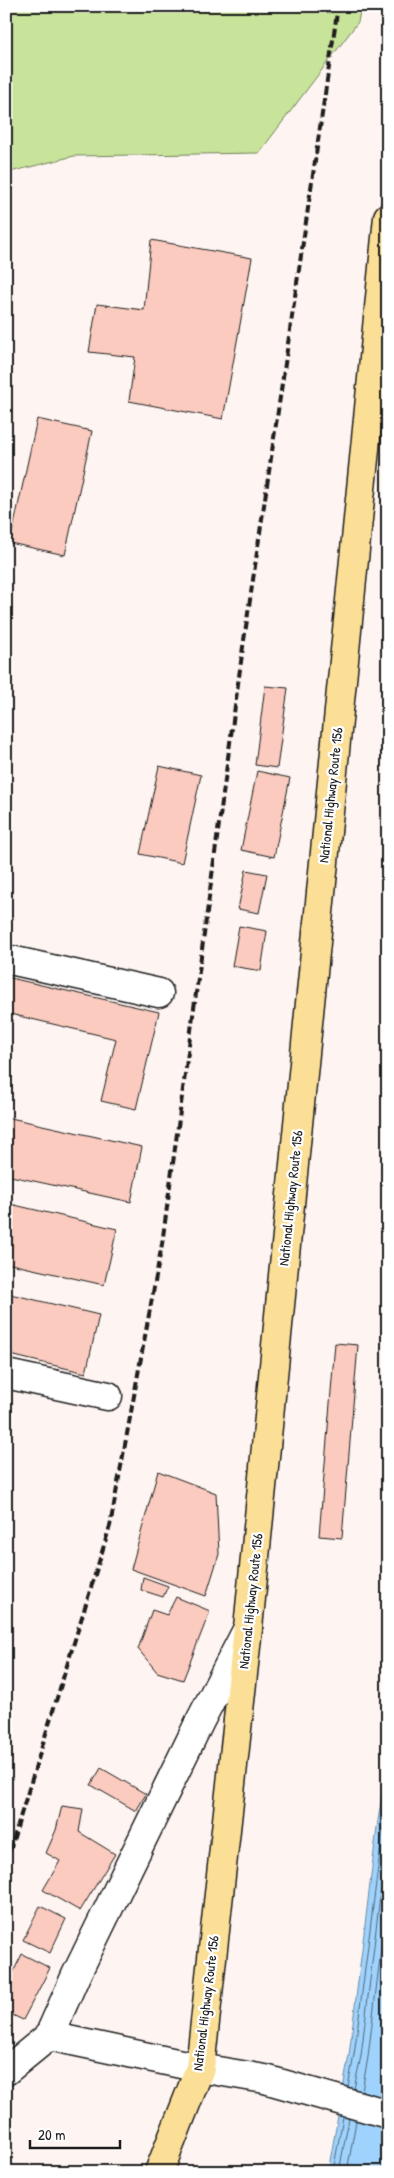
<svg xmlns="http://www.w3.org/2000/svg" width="394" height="2178" font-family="'Patrick Hand',sans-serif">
<rect width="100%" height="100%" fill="#fef5f2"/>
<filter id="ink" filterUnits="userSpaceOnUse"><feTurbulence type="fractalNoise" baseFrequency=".02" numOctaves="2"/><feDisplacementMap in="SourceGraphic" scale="10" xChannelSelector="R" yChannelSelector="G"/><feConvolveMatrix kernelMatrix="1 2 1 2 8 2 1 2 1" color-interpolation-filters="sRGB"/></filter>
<g filter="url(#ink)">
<path fill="#c8e39a" stroke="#72805b" d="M 6,6 L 361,6 L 358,22 L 259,153 L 74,156 L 6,173 Z"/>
<path fill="#9fd3fd" stroke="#6b8aa3" d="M 388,1758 L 388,2172 L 328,2172 L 349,2055 L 377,1827 Z"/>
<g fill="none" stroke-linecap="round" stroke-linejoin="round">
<path stroke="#506576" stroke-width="1" d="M 348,2087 L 354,2055 L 388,1789
M 354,2089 L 361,2056 L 388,1828
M 362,2091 L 368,2057 L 388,1891
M 333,2172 L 343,2117
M 339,2172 L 349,2118
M 347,2172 L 356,2121"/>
</g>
<path fill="#facbbe" stroke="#1c1c1c" d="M 151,240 L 252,258 L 223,419 L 129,401 L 135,357 L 89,352 L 97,304 L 144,310 Z
M 37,419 L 92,431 L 65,555 L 10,543 Z
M 265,686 L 288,688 L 277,768 L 255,765 Z
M 159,766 L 201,775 L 182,863 L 140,854 Z
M 257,771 L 290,778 L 274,857 L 241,850 Z
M 246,870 L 267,874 L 259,913 L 238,909 Z
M 239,926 L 267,931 L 261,971 L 232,966 Z
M 6,977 L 159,1012 L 136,1109 L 101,1101 L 116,1039 L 6,1013 Z
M 6,1117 L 142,1147 L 131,1202 L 6,1175 Z
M 6,1203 L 117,1229 L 104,1285 L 6,1263 Z
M 6,1293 L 99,1315 L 86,1373 L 6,1354 Z
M 335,1343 L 358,1345 L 342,1538 L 319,1536 Z
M 158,1471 L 216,1493 L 219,1554 L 206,1596 L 131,1569 Z
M 143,1577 L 168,1586 L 163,1597 L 141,1590 Z
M 176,1597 L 210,1611 L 183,1680 L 157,1672 L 138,1649 L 152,1610 L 167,1615 Z
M 101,1768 L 146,1794 L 136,1811 L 91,1785 Z
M 62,1806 L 83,1809 L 79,1832 L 115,1854 L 80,1911 L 43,1890 L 60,1861 L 46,1853 L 56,1830 Z
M 40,1906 L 66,1919 L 50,1953 L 23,1940 Z
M 22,1954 L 50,1968 L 23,2020 L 6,2012 L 6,1987 Z"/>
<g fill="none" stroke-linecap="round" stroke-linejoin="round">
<g stroke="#1c1c1c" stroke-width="31">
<path id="street" d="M 6,959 L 159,993
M 6,1374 L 108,1396
M 49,2036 L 200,2068
M 6,2071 L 49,2036 L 76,1975 L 200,1721 L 248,1628"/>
</g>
<g stroke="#1c1c1c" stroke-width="31">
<path id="secondary" d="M 200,2068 L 265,2079 L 388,2114"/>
</g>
<g stroke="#1c1c1c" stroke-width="31">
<path id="highway" d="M 159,2172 L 200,2068 L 248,1628 L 388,217"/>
</g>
<use href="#street" stroke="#fff" stroke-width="28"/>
<use href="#secondary" stroke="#fff" stroke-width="28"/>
<use href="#highway" stroke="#fbdf96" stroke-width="28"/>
<path stroke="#1c1c1c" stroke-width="4" stroke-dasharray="8 4" stroke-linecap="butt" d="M 6,1863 L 110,1526 L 162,1244 L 243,647 L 338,6"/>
</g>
</g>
<g text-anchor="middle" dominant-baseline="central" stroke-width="4.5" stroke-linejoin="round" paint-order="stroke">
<g font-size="14" fill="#1c1c1c" stroke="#fff">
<text transform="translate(330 795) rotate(-84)">National Highway Route 156</text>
<text transform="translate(290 1198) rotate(-84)">National Highway Route 156</text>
<text transform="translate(250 1601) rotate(-84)">National Highway Route 156</text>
<text transform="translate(205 2003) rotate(-83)">National Highway Route 156</text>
</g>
</g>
<rect width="394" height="2178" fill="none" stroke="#fff" stroke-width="25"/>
<rect x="12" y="12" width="369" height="2153" fill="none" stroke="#1c1c1c" stroke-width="2" filter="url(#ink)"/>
<path d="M30 2140v8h90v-8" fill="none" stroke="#1c1c1c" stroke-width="2.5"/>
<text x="38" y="2140" font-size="15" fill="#1c1c1c" stroke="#ffffff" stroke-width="4" paint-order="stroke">20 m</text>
</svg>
